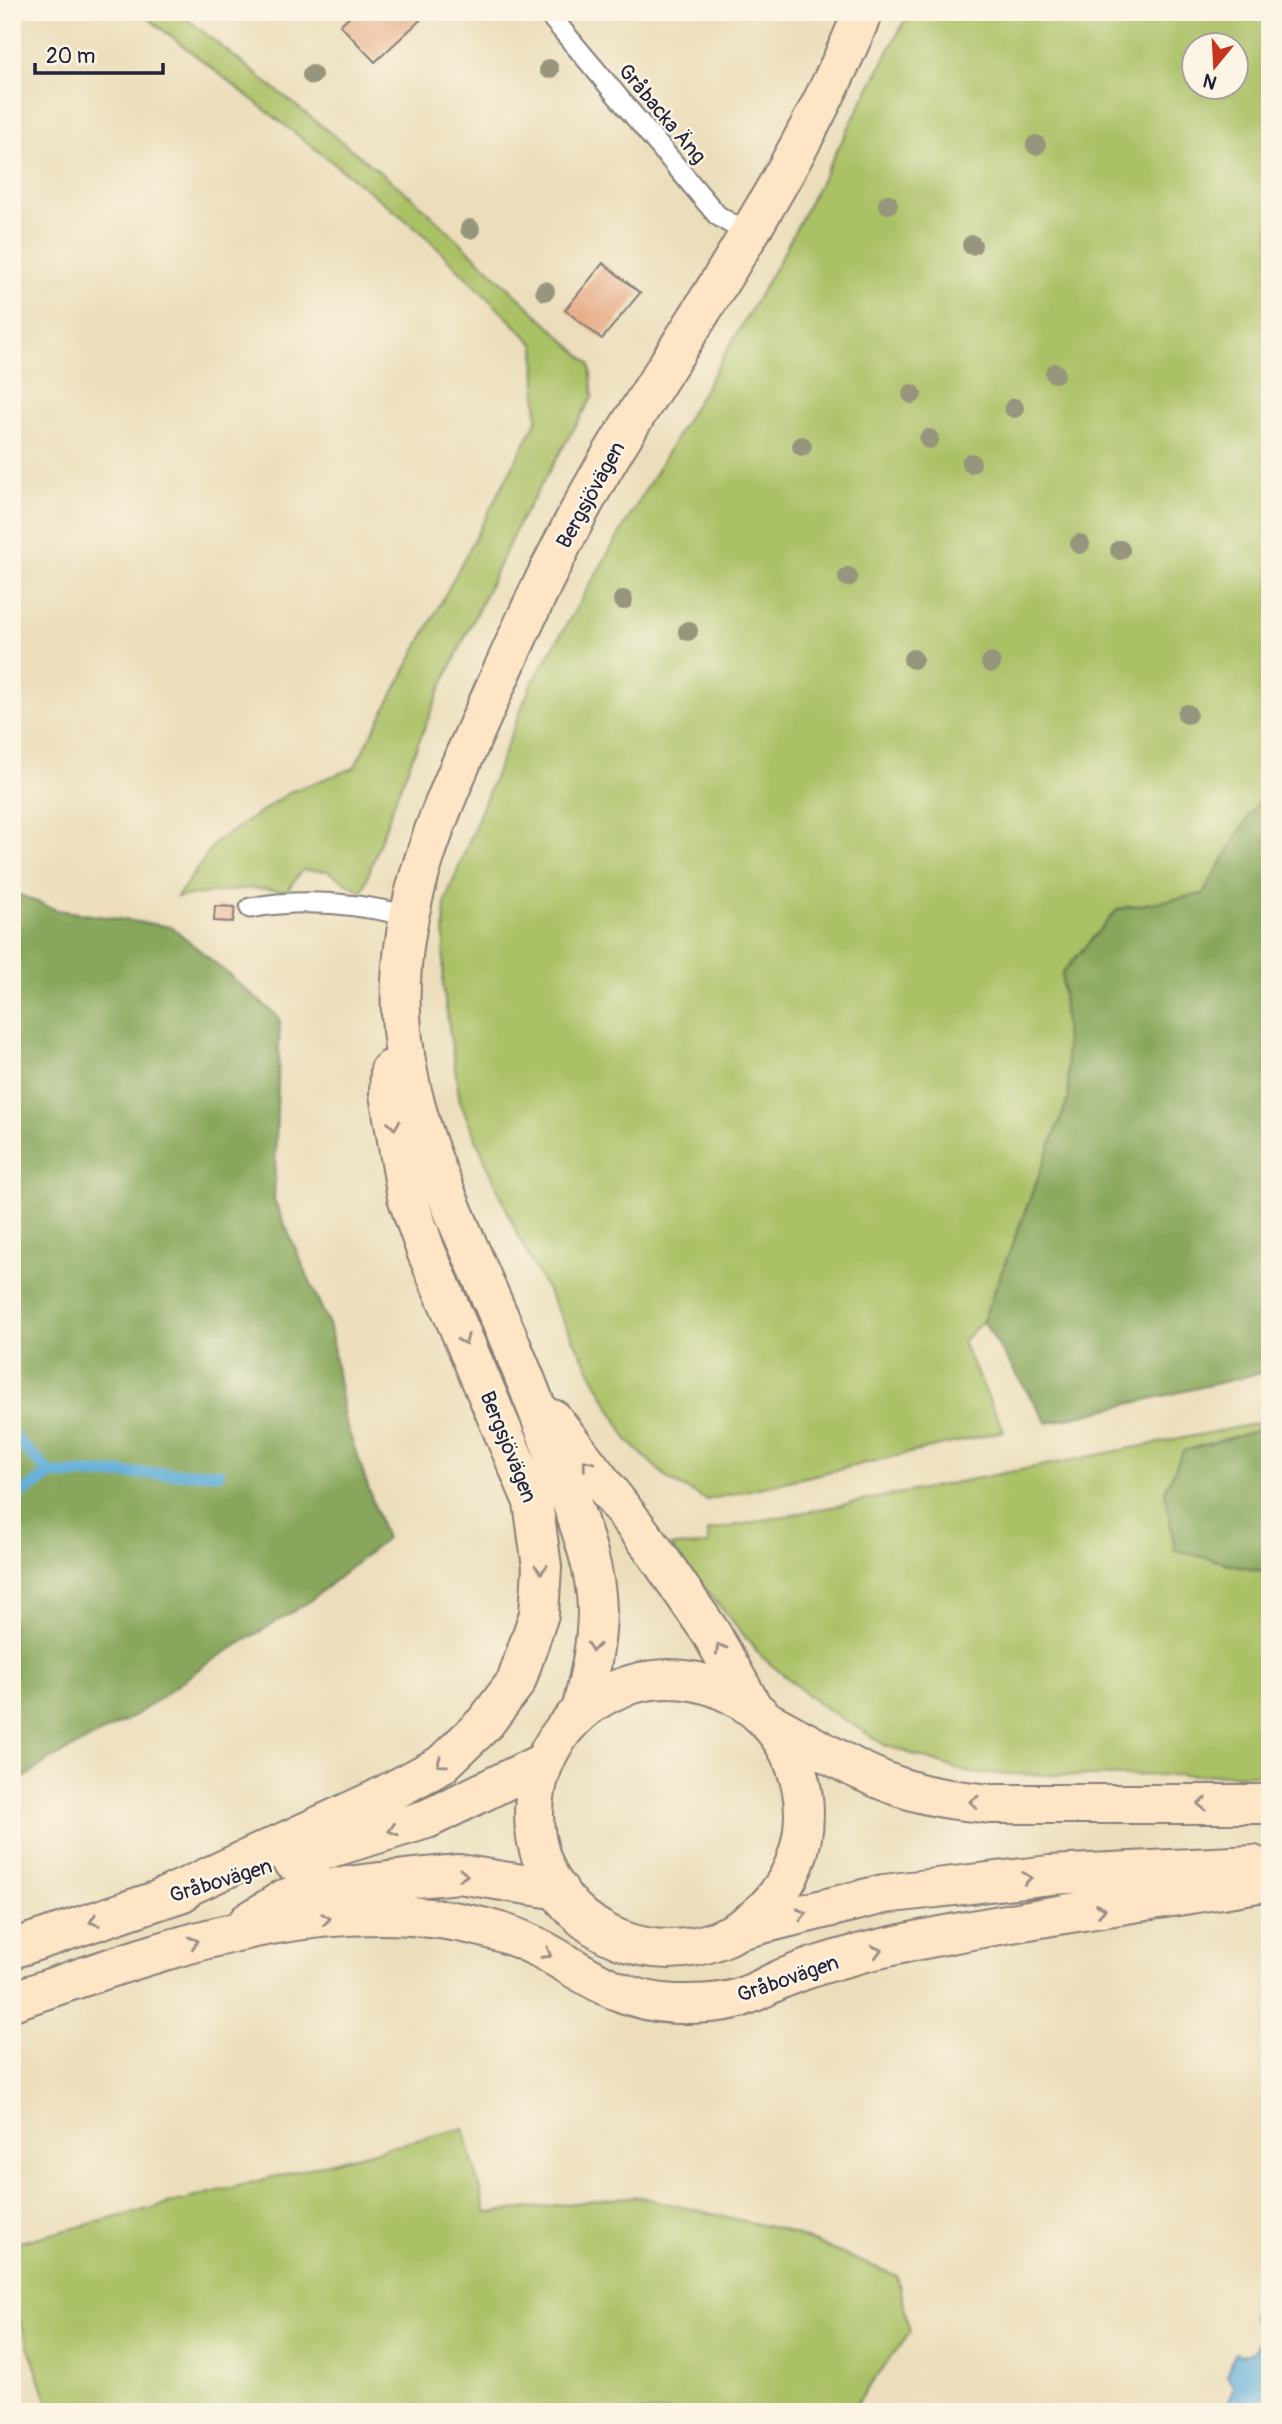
<svg xmlns="http://www.w3.org/2000/svg" width="1282" height="2424" font-family="Pangolin,sans-serif">
<rect width="100%" height="100%" fill="#fcf5e5"/>
<filter id="ink" filterUnits="userSpaceOnUse"><feTurbulence type="fractalNoise" baseFrequency=".0143" numOctaves="2"/><feDisplacementMap in="SourceGraphic" scale="14" xChannelSelector="R" yChannelSelector="G"/><feConvolveMatrix kernelMatrix="1 2 1 2 8 2 1 2 1" color-interpolation-filters="sRGB"/></filter>
<filter id="wash" filterUnits="userSpaceOnUse"><feTurbulence type="fractalNoise" baseFrequency=".00686" numOctaves="4" result="noise"/><feDisplacementMap in="SourceGraphic" scale="28" xChannelSelector="R" yChannelSelector="G"/><feGaussianBlur stdDeviation="1.57" result="paint"/><feColorMatrix in="noise" values="0 0 0 0 0 0 0 0 0 0 0 0 0 0 0 0 0 1.4 0 .05"/><feComposite in="paint" operator="in"/></filter>
<g filter="url(#wash)">
<rect width="100%" height="100%" fill="#ecdebb"/>
<path fill="#abc166" stroke="#667250" stroke-width="2" fill-rule="evenodd" d="M 140,12 L 178,12 L 414,199 L 590,364 L 593,396 L 520,521 L 441,688 L 398,792 L 362,892 L 327,871 L 302,870 L 287,891 L 251,888 L 177,897 L 216,842 L 292,791 L 354,768 L 537,420 L 535,345 L 420,231 Z
M 909,12 L 1270,12 L 1270,781 L 1203,894 L 1118,909 L 1062,973 L 1069,1097 L 983,1321 L 962,1342 L 1004,1431 L 707,1500 L 669,1480 L 628,1441 L 520,1240 L 460,1102 L 443,987 L 445,902 L 530,687 L 777,265 ZM 1194,46 L 1236,46 L 1236,88 L 1194,88 Z
M 1270,1421 L 1270,1427 L 1183,1451 L 1175,1550 L 1270,1574 L 1270,1774 L 1092,1776 L 970,1773 L 885,1745 L 816,1702 L 762,1657 L 670,1546 L 708,1545 L 708,1531 Z
M 464,2128 L 486,2213 L 636,2196 L 783,2230 L 897,2276 L 910,2332 L 850,2412 L 51,2412 L 12,2298 L 12,2244 Z"/>
<path fill="#88a75b" stroke="#55644b" stroke-width="2" d="M 1270,781 L 1270,1371 L 1047,1423 L 983,1321 L 1069,1097 L 1062,973 L 1118,909 L 1203,894 Z
M 12,892 L 57,910 L 172,927 L 280,1018 L 274,1200 L 330,1327 L 344,1418 L 386,1539 L 307,1603 L 203,1666 L 135,1716 L 47,1761 L 12,1787 Z
M 1270,1427 L 1270,1574 L 1175,1550 L 1165,1491 L 1183,1451 Z"/>
<path fill="#5fadd9" stroke="#40688a" stroke-width="2" d="M 1270,2267 L 1270,2412 L 1219,2412 L 1228,2405 L 1233,2386 L 1227,2376 L 1235,2353 L 1242,2356 L 1254,2351 L 1261,2333 L 1252,2318 L 1259,2299 L 1267,2289 L 1265,2278 Z"/>
<g fill="none" stroke-linecap="round" stroke-linejoin="round">
<path stroke="#5fadd9" stroke-width="12" d="M 12,1435 L 51,1474
M 12,1499 L 51,1474 L 219,1473"/>
</g>
<g id="blocks">
<path fill="#e7af8a" d="M 354,12 L 429,12 L 375,62 L 340,25 Z
M 603,263 L 640,293 L 602,339 L 565,310 Z
M 215,906 L 235,907 L 233,922 L 214,921 Z"/>
</g>
</g>
<g filter="url(#ink)">
<use href="#blocks" fill-opacity="0" stroke="#87807b" stroke-width="2"/>
<g fill="none" stroke-linecap="round" stroke-linejoin="round">
<g stroke="#87807b" stroke-width="23">
<path id="service" d="M 547,12 L 717,215 L 750,236
M 250,908 C 304,898 356,903 409,916"/>
</g>
<g stroke="#87807b" stroke-width="42">
<path id="secondary" d="M 553,1419 L 651,1546 L 711,1633 L 753,1708
M534 1814a135 135 0 1 1 270 0a135 135 0 1 1-270 0Z
M 581,1711 C 589,1679 597,1644 597,1610 C 596,1564 577,1519 562,1476 C 539,1411 514,1349 486,1287 C 448,1199 405,1111 401,1014 C 396,910 438,814 480,721 C 521,628 563,534 616,447 C 704,305 799,168 863,12
M 771,1723 C 815,1746 859,1774 906,1789 C 933,1798 963,1801 991,1804 L 1270,1804
M 291,1860 L 427,1819 L 544,1762
M 158,1900 L 375,1800 L 441,1765 L 485,1723 L 516,1682 L 539,1614 L 542,1567 L 533,1502 L 426,1251 L 407,1197 L 389,1094 L 390,1070
M 248,1922 L 284,1899 L 313,1890 L 405,1879 L 459,1874 L 559,1890
M 742,1929 L 884,1894 L 1050,1875 L 1253,1865
M 12,1949 L 183,1892
M 12,2001 C 165,1949 340,1882 503,1933 C 567,1953 601,2001 676,2004 C 698,2004 727,2004 747,1995 C 761,1990 774,1981 789,1976 C 828,1960 873,1950 915,1941 C 1032,1917 1152,1901 1270,1881"/>
</g>
<use href="#service" stroke="#fff" stroke-width="19"/>
<use href="#secondary" stroke="#fde5c5" stroke-width="38"/>
</g>
<g fill="#97957d">
<circle cx="549" cy="69" r="10"/>
<circle cx="312" cy="75" r="10"/>
<circle cx="1036" cy="145" r="10"/>
<circle cx="888" cy="204" r="10"/>
<circle cx="470" cy="229" r="10"/>
<circle cx="972" cy="245" r="10"/>
<circle cx="545" cy="291" r="10"/>
<circle cx="1055" cy="373" r="10"/>
<circle cx="912" cy="394" r="10"/>
<circle cx="1014" cy="408" r="10"/>
<circle cx="929" cy="439" r="10"/>
<circle cx="802" cy="446" r="10"/>
<circle cx="971" cy="463" r="10"/>
<circle cx="1080" cy="544" r="10"/>
<circle cx="1120" cy="550" r="10"/>
<circle cx="848" cy="577" r="10"/>
<circle cx="623" cy="600" r="10"/>
<circle cx="688" cy="631" r="10"/>
<circle cx="913" cy="659" r="10"/>
<circle cx="991" cy="663" r="10"/>
<circle cx="1187" cy="714" r="10"/>
</g>
<defs><path id="oneway-chevron" d="M-2-3.5L2.5 0L-2 3.5" fill="none" stroke-width="1.6" stroke-linecap="round" stroke-linejoin="round" transform="scale(1.75)"/></defs>
<g stroke="#9a8d87">
<use href="#oneway-chevron" transform="translate(394 1125) rotate(82)"/>
<use href="#oneway-chevron" transform="translate(464 1340) rotate(67)"/>
<use href="#oneway-chevron" transform="translate(587 1464) rotate(-128)"/>
<use href="#oneway-chevron" transform="translate(541 1569) rotate(90)"/>
<use href="#oneway-chevron" transform="translate(593 1647) rotate(96)"/>
<use href="#oneway-chevron" transform="translate(720 1648) rotate(-119)"/>
<use href="#oneway-chevron" transform="translate(441 1763) rotate(143)"/>
<use href="#oneway-chevron" transform="translate(974 1802) rotate(-174)"/>
<use href="#oneway-chevron" transform="translate(1202 1804) rotate(180)"/>
<use href="#oneway-chevron" transform="translate(393 1830) rotate(163)"/>
<use href="#oneway-chevron" transform="translate(463 1875) rotate(3)"/>
<use href="#oneway-chevron" transform="translate(1027 1878) rotate(-7)"/>
<use href="#oneway-chevron" transform="translate(1101 1910) rotate(-10)"/>
<use href="#oneway-chevron" transform="translate(802 1914) rotate(-14)"/>
<use href="#oneway-chevron" transform="translate(326 1919) rotate(-7)"/>
<use href="#oneway-chevron" transform="translate(94 1921) rotate(161)"/>
<use href="#oneway-chevron" transform="translate(194 1942) rotate(-16)"/>
<use href="#oneway-chevron" transform="translate(877 1951) rotate(-14)"/>
<use href="#oneway-chevron" transform="translate(547 1954) rotate(31)"/>
</g>
</g>
<g text-anchor="middle" dominant-baseline="central" stroke-width="5" stroke-linejoin="round" paint-order="stroke">
<g font-size="21" fill="#22223b" stroke="#fcf5e5">
<text transform="translate(662 114) rotate(50)">Gråbacka Äng</text>
<text transform="translate(591 495) rotate(-61)">Bergsjövägen</text>
<text transform="translate(508 1447) rotate(68)">Bergsjövägen</text>
<text transform="translate(221 1881) rotate(-17)">Gråbovägen</text>
<text transform="translate(788 1979) rotate(-19)">Gråbovägen</text>
</g>
</g>
<rect width="1282" height="2424" fill="none" stroke="#fcf5e5" stroke-width="42"/>
<g transform="translate(1215 66) rotate(198)"><circle r="33" fill="#fcf5e5" stroke="#a5a1a1" stroke-width="2"/>
<path d="M0-5L12 26L0 18L-12 26Z" fill="#c8321e"/>
<text y="-10" font-size="19" font-weight="bold" text-anchor="middle" fill="#22223b">N</text>
</g>
<path d="M35 63v10h128v-10" fill="none" stroke="#22223b" stroke-width="3.5"/>
<text x="46" y="63" font-size="21" fill="#22223b" stroke="#fcf5e5" stroke-width="5" paint-order="stroke">20 m</text>
</svg>
